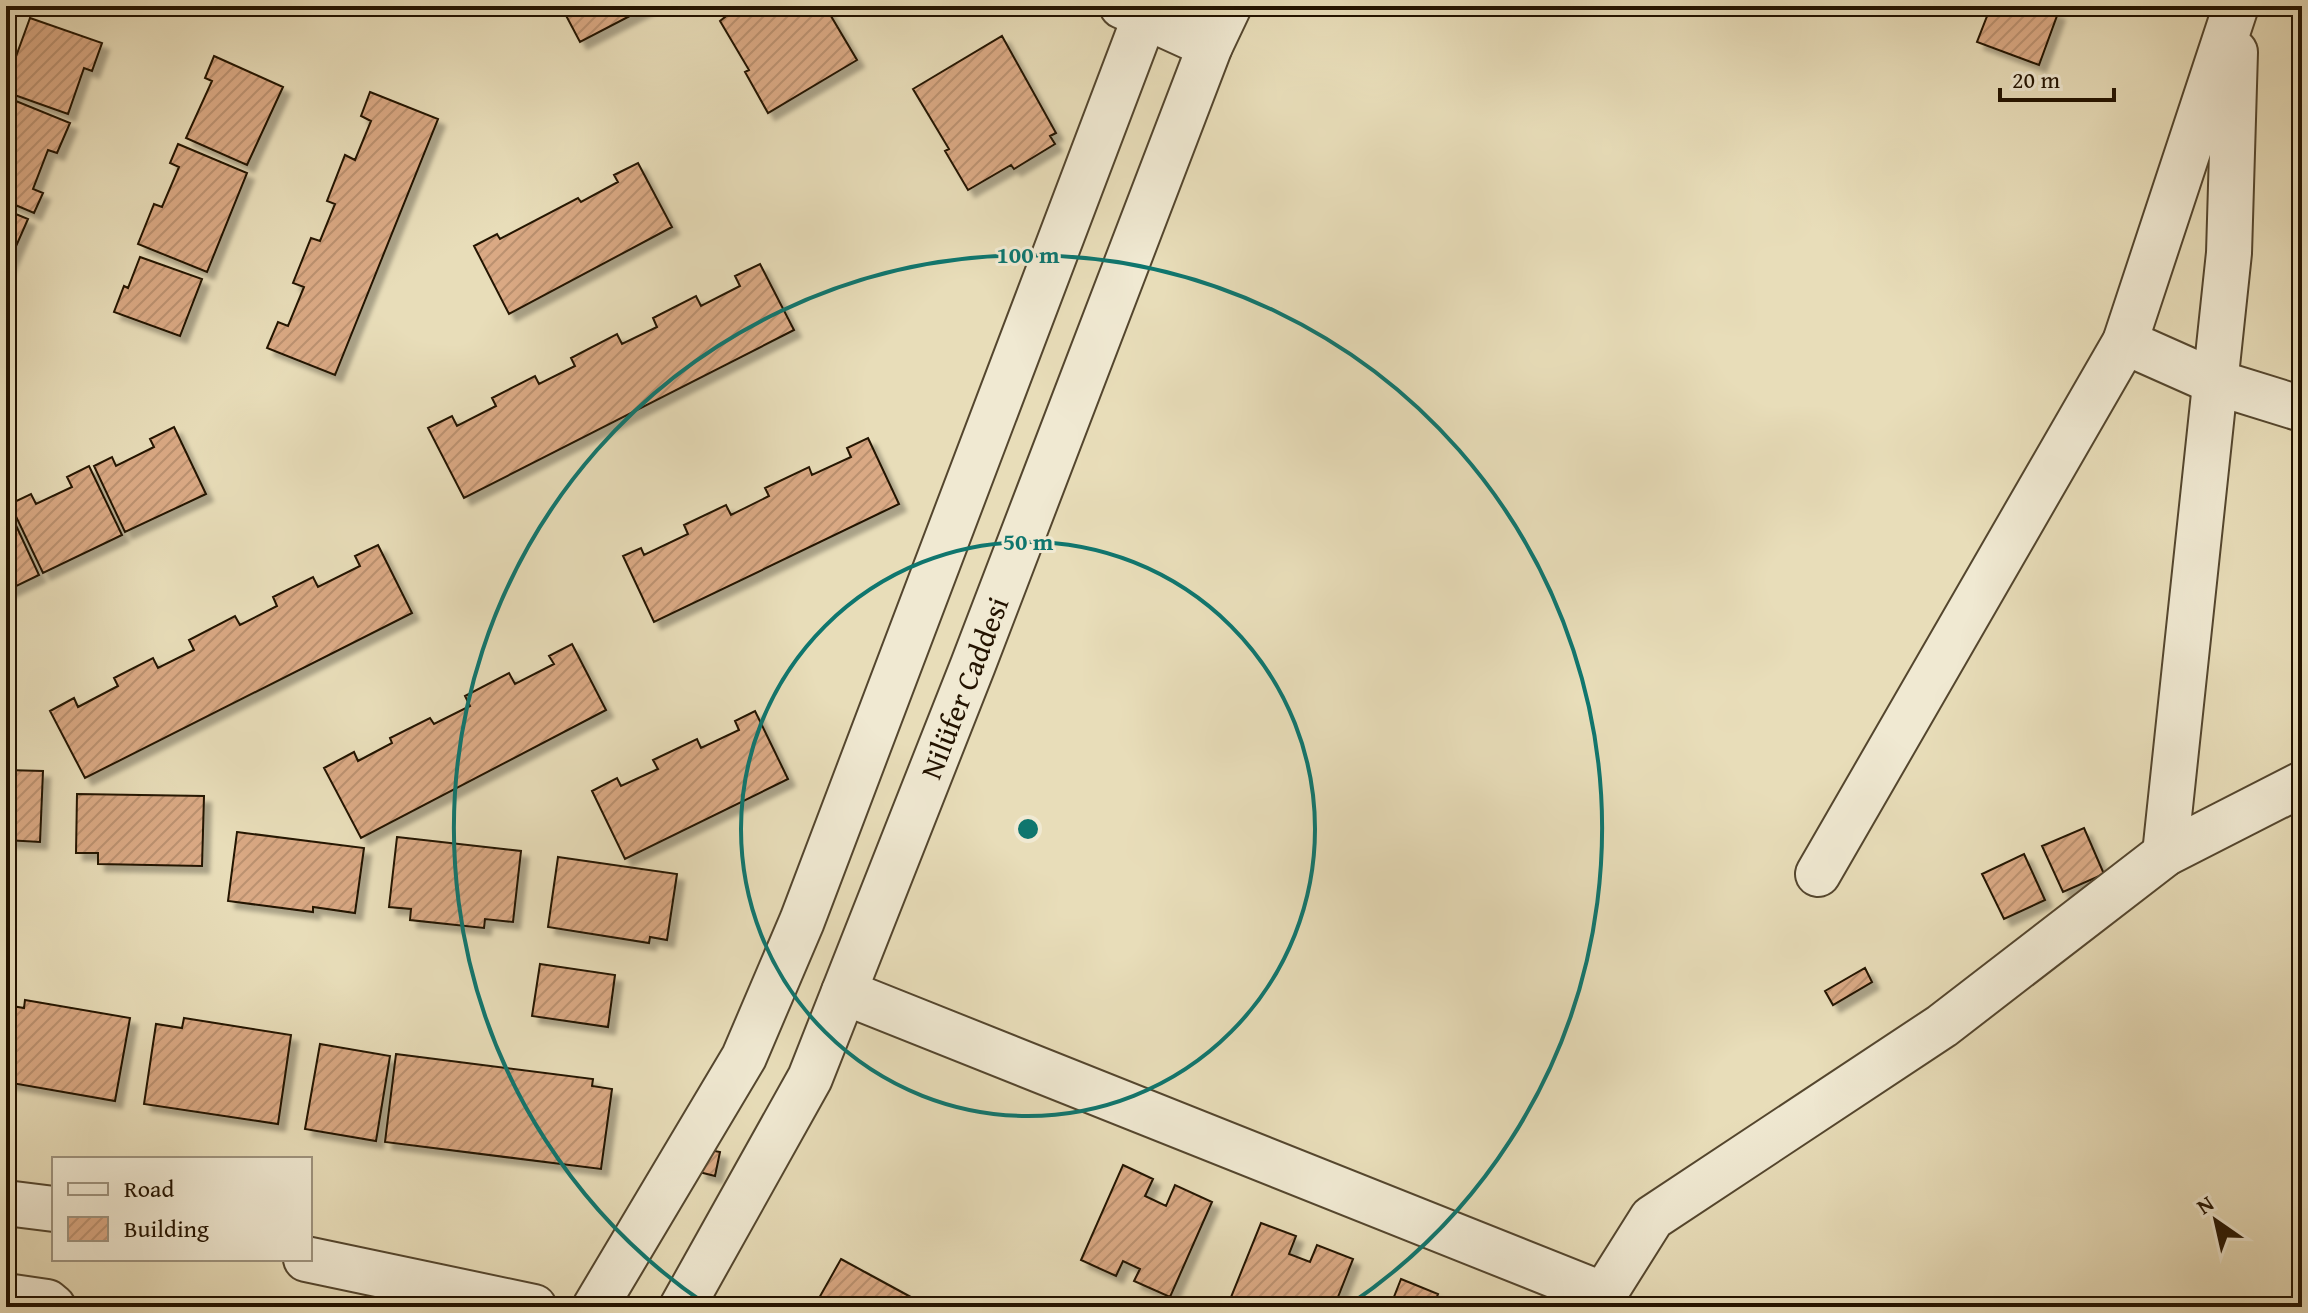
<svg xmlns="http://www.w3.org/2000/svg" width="2308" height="1313" font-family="'Gentium Book Plus',serif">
<defs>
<pattern id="building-hatch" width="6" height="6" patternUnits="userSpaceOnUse" patternTransform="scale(2)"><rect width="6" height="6" fill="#daa984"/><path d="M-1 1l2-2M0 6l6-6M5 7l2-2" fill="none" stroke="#bb9170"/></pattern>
<filter id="shadow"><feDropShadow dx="7" dy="7" stdDeviation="2" flood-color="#0004"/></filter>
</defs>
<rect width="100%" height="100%" fill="#e8ddb9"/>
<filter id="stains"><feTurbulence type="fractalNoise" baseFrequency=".0025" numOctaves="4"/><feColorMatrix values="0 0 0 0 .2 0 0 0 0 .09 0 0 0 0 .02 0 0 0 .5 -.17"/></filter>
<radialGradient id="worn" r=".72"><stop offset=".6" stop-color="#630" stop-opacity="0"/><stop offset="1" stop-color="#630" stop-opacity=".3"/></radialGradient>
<path fill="url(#building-hatch)" stroke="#231300" stroke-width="2" filter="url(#shadow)" d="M 561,6 L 649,6 L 580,42 Z
M 727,6 L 825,6 L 857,60 L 768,113 L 745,72 L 749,70 L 720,21 L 725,17 L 720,10 Z
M 1991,6 L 2040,6 L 2058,13 L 2039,65 L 1977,42 Z
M 30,18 L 102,43 L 92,71 L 84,68 L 68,114 L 6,92 L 6,84 Z
M 1002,36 L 1056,133 L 1050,136 L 1055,144 L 1014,169 L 1011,165 L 968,190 L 945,151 L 949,149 L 913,89 Z
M 214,56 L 283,87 L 247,165 L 186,138 L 212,81 L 205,78 Z
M 370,92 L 438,119 L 335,375 L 267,348 L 278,322 L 288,326 L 304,287 L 293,283 L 311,238 L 320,241 L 335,204 L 327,201 L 345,155 L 355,160 L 371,121 L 361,116 Z
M 6,97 L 70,123 L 57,153 L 48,150 L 33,189 L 43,193 L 34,213 L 6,201 Z
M 178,144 L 247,173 L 207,272 L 138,244 L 154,204 L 162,207 L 179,167 L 170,163 Z
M 638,163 L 672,227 L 509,314 L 474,246 L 497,234 L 500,239 L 578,198 L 581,202 L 618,182 L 614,175 Z
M 6,210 L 28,219 L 6,269 Z
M 140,257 L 202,279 L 180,336 L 114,312 L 124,286 L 128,288 Z
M 760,264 L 794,330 L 464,498 L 428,428 L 452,416 L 457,426 L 496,406 L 492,398 L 535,376 L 539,384 L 575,366 L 571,358 L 617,334 L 622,344 L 657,327 L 653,318 L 696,296 L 701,306 L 740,286 L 735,276 Z
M 174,427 L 206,494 L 125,532 L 94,466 L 112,457 L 116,466 L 154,447 L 150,439 Z
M 868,438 L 899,504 L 654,622 L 623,556 L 641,548 L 644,555 L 688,534 L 684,525 L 726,505 L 731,515 L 769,496 L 765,488 L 809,467 L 812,475 L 851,457 L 847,448 Z
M 89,466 L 122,535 L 43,573 L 10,504 L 31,494 L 36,504 L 72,487 L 67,477 Z
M 7,506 L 39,575 L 6,591 L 6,507 Z
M 378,545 L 412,613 L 85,778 L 50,711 L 74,698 L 78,707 L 118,686 L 114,678 L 153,658 L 158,668 L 194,650 L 189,640 L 235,616 L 240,625 L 277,606 L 273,597 L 313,577 L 318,587 L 360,566 L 355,556 Z
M 572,644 L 606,710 L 361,838 L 324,768 L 354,752 L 358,761 L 392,743 L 390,738 L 430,718 L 434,724 L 470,706 L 465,696 L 509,673 L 515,684 L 554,664 L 549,656 Z
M 755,711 L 788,779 L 625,859 L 592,791 L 617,778 L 621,786 L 658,769 L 653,760 L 697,739 L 701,748 L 739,730 L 735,721 Z
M 6,770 L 43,771 L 40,842 L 6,840 Z
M 77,794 L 204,796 L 202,866 L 98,864 L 98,853 L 76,853 Z
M 2084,828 L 2104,874 L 2063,892 L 2042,846 Z
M 237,832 L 364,848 L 355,913 L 313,907 L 313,912 L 228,901 Z
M 397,837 L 521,851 L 513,922 L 485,919 L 484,928 L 410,920 L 411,909 L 389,907 Z
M 2024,854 L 2045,900 L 2004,919 L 1982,874 Z
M 558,857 L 677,874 L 667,940 L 650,937 L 649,943 L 548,927 Z
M 540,964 L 615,975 L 608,1027 L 532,1016 Z
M 1865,968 L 1872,982 L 1833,1005 L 1825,991 Z
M 25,1000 L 130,1018 L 115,1101 L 6,1082 L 6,1005 L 24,1008 Z
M 184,1018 L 291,1035 L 278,1124 L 144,1104 L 156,1024 L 182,1028 Z
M 320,1044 L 390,1056 L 376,1141 L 305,1129 Z
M 396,1054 L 593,1079 L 592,1086 L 612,1089 L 601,1169 L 385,1142 Z
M 704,1149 L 720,1152 L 715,1176 L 699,1172 Z
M 1123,1165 L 1153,1179 L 1145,1196 L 1166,1206 L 1175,1185 L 1212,1202 L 1170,1297 L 1134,1281 L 1140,1269 L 1123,1261 L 1116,1276 L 1081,1260 Z
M 1261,1223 L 1296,1236 L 1289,1254 L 1310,1262 L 1317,1245 L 1353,1259 L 1334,1307 L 1227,1307 Z
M 841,1259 L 920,1302 L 917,1307 L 814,1307 Z
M 1401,1279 L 1438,1294 L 1433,1307 L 1390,1307 Z"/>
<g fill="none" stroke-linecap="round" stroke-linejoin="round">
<g stroke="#54462e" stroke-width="48">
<g id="minor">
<path d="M 1122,6 L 1210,46"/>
<path d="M 2125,342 L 2215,382 L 2302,409"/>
<path d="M 2165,854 L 2229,253 L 2235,52"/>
<path d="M 1818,874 L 2125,342 L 2236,6"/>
<path d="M 844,992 L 1604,1295"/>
<path d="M 6,1203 L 54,1209"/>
<path d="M 306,1259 L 534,1307"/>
<path d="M 6,1296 L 47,1302 L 53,1307"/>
<path d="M 595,1307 L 744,1057 L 802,921 L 1149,6"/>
<path id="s1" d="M 682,1307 L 810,1078 L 973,665 L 1210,46 L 1229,6"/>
<path d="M 1596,1307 L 1652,1218 L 1942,1026 L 2165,854 L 2302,784"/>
</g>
</g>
<use href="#minor" stroke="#f0e9d2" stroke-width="44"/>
</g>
<g fill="none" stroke="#0f766e" stroke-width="4">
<circle cx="1028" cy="829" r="287"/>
<path d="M707 1305A574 574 0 1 1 1349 1305"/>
</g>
<g text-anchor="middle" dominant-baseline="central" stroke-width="6" stroke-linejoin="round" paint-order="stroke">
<g font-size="30" fill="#231300" stroke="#f0e9d2">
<text stroke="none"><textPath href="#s1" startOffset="682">Nilüfer Caddesi</textPath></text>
</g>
</g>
<circle cx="1028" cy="829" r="12" fill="#0f766e" stroke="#f0e9d2" stroke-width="4"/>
<g font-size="24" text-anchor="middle" font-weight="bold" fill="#0f766e" stroke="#f0e9d2" stroke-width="6" stroke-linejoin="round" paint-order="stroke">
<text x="1028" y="263">100 m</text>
<text x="1028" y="550">50 m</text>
</g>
<rect width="2308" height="1313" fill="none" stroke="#e8ddb9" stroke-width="32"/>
<rect x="8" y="8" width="2292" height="1297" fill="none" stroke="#231300" stroke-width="4"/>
<rect x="16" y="16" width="2276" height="1281" fill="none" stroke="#231300" stroke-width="2"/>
<rect x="52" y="1157" width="260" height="104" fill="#f0e9d2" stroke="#9e937e" stroke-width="2"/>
<rect x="68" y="1183" width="40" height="12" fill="#f0e9d2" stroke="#9e937e" stroke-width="2"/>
<text x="124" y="1197" font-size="24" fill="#231300">Road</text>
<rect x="68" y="1217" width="40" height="24" fill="url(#building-hatch)" stroke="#9e937e" stroke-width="2"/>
<text x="124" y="1237" font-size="24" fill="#231300">Building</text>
<g transform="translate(2216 1221) rotate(326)" stroke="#f0e9d2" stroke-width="6" paint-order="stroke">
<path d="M0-6L14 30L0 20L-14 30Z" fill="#231300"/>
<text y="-12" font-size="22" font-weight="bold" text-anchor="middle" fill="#231300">N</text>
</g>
<path d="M2000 88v12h114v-12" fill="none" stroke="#231300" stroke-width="4"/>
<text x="2012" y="88" font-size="24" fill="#231300" stroke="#f0e9d2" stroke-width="6" paint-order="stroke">20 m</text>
<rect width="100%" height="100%" filter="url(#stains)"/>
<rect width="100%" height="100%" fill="url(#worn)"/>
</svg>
